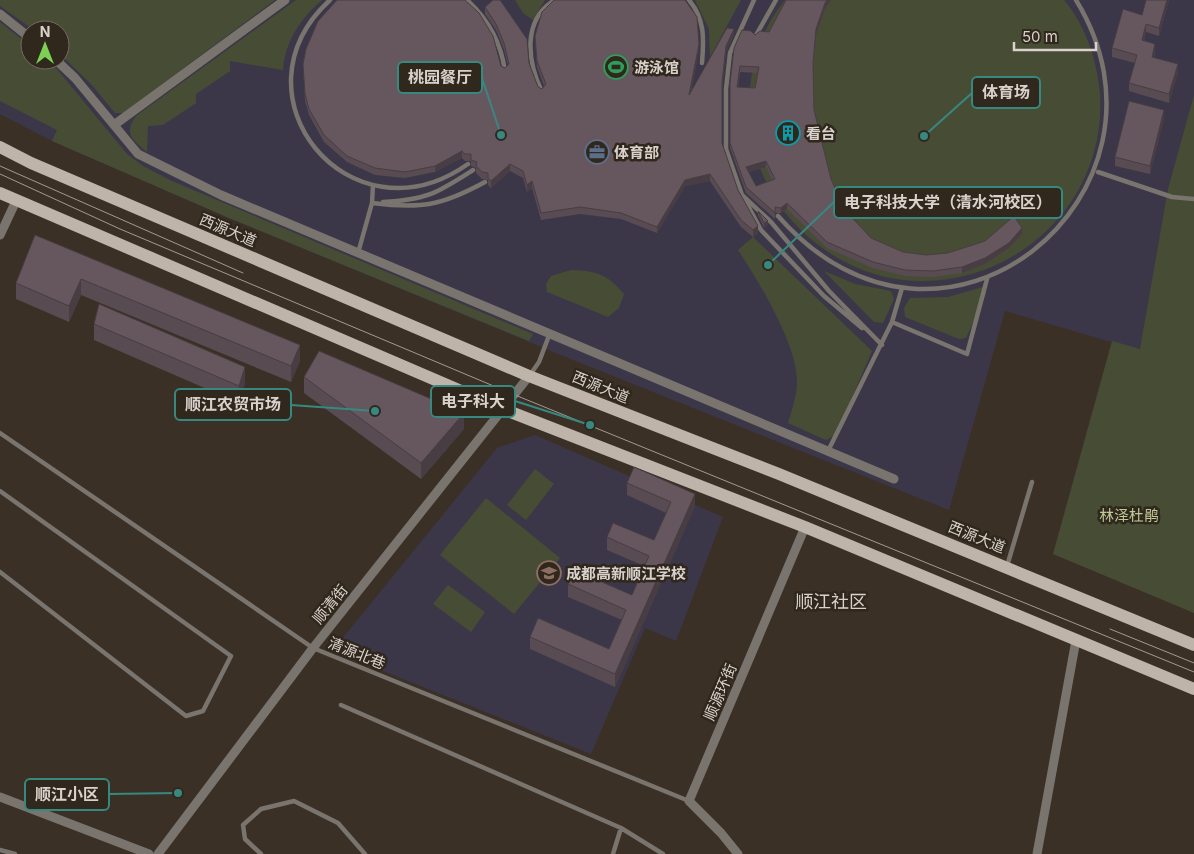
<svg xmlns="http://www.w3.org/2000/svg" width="1194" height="854" font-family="Inter,'Noto Sans SC',sans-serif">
<rect width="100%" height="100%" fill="#3b3026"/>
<path fill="#3b3749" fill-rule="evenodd" d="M 0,0 L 1194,0 L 1194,366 L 1005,311 L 949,510 L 568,358 L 229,218 L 52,141 L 0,114 ZM 30,30 L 60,30 L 60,60 L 30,60 Z
M 535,435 L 723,517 L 676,641 L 645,628 L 591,754 L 348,657 L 338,644 L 497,448 Z"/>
<path fill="#474d35" d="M 0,0 L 275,0 L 123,113 L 115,113 L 91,84 L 60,54 L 60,30 L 34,30 L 0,6 Z
M 296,0 L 322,0 C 301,18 285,41 283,70 L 230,61 L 230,71 L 196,94 L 196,103 L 163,125 L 148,126 L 147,152 C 133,140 123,134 136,116 Z
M 515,0 L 545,0 L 533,20 L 523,13 Z
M 695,0 L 741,0 L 710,57 L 709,29 Z
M 785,0 L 1064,0 C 1086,26 1097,60 1100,94 C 1109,243 936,337 817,244 C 786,220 763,187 754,148 C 743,97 751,41 785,0 Z
M 0,22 L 30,46 L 30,60 L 47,60 L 56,68 L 127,154 L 143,166 L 172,181 L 533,334 L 529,341 L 229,218 L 52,141 L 57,130 L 0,101 Z
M 1194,95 L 1194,613 L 1053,554 L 1112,341 L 1140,349 L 1168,189 Z
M 753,237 L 872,351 L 836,435 L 826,440 L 788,423 C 792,410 797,395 797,382 C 798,346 758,280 738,250 Z
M 571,270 C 597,271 607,274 624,294 L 619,308 L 608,317 L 547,292 L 546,284 L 551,276 Z
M 824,271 L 855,284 L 891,291 L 894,299 L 883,323 L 874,322 Z
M 983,287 L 986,294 L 966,338 L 959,339 L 905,317 L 904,308 L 910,298 L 948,297 Z
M 535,469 L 554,484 L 526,520 L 507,505 Z
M 486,498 L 560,558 L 514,614 L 440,555 Z
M 448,585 L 485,612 L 471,632 L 433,604 Z"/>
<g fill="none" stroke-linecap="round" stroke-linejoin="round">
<path stroke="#79746e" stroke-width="4.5" d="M 330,0 C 226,95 350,247 468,164
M 467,0 C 488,19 501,43 505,71
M 689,0 C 705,19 704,39 702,63
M 754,0 L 730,53 L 726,89 L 726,149 L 742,195 L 771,222 L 829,291 L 882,345
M 755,37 L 776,0
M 542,92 C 528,63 521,20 555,0
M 1098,172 L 1172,197 L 1194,199
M 745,200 L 761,230 L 824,296 L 862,328
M 383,202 C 427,200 437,193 473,170
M 372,203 C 421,209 441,206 485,182
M 778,216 C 943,404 1194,192 1076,0
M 358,253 L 372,203 L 373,185
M 892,322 L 967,354 L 987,279
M 530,375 L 539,362 L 550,333
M 0,433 L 313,648 L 689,801
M 828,451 L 892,322 L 902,288
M 0,491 L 231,656 L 203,711 L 186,716 L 0,572
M 1007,566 L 1032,482
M 341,705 L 621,828 L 663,854
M 0,850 L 15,854
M 261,854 L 245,839 L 243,825 L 261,809 L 294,801 L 338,823 L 365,854
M 613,854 L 621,828"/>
<path stroke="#79746e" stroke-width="9" d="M 0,14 L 30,38
M 56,60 L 75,78 L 138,154 L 221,195 L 894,479
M 114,125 L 285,0
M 0,235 L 16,201
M 0,797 L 149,854
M 158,854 L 313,648 L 529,376
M 738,854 L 721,833 L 689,801 L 805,527
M 1037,854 L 1076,640"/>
<path stroke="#beb4a9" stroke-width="12" d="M 0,147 L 31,163 L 529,376 L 779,474 L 1194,645
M 0,193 L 503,409 L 805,527 L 1194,689"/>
<path stroke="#a29a92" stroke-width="1" d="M 0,166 L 243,273
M 0,174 L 120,229 L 515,395 L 1194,672
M 1110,629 L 1194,663"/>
</g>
<path fill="#584b52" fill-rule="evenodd" d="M 1169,0 L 1159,36 L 1146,32 L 1144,41 L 1155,52 L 1154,57 L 1178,72 L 1169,103 L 1129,91 L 1129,83 L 1135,63 L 1112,57 L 1112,48 L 1142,15 Z
M 485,7 L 529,63 L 538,87 L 542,89 L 544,86 L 537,67 L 535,36 L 699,50 L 691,92 L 734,35 L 726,52 L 722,89 L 722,143 L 738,190 L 758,233 L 753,237 L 741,227 L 710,181 L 685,186 L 657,233 L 621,219 L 580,214 L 541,220 L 532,188 L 527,192 L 523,178 L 510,171 L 491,188 L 488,185 L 488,180 L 482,179 L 476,173 L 476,168 L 471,166 L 471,161 L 465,161 L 462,158 L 435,172 L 405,178 L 375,175 L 347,162 L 324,142 L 309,115 L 305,101 L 303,64 L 501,66 L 505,68 L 508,65 L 504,50 L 496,30 L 485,14 Z
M 825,9 L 816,35 L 813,67 L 814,110 L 831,179 L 844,209 L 871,238 L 903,252 L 926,255 L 948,253 L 1022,234 L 1009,248 L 985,264 L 962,273 L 933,277 L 905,276 L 873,268 L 827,248 L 787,209 L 781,213 L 775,213 L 775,219 L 746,193 L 730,148 L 730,83 L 755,35 L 769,32 ZM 740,72 L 758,73 L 755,88 L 738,87 ZM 766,167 L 772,180 L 756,186 L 749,172 Z
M 1164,118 L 1150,174 L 1115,166 L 1115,157 Z
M 758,211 L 768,225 L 764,228 L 758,215 Z
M 35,235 L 300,361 L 291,382 L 81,295 L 69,322 L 16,299 L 16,283 Z
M 94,324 L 245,383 L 239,403 L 94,340 Z
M 304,377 L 464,429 L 421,479 L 304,393 Z
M 627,483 L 695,506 L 615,687 L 530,649 L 530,637 L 609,649 L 622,620 L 568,597 L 568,584 L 632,595 L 644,566 L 607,550 L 607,537 L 654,540 L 666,513 L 627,495 Z"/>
<path fill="#473d42" d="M 827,0 L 831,0 L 825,9 L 816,35 L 813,68 L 816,29 L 825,3 Z
M 1167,0 L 1169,0 L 1159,36 L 1159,28 Z
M 1146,24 L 1146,32 L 1142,48 L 1142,40 Z
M 734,29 L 734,35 L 726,52 L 722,89 L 726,46 Z
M 699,44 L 699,50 L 689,102 L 689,95 Z
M 1155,44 L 1155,52 L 1152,65 L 1152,57 Z
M 1178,64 L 1178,72 L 1169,103 L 1169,94 Z
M 1164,110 L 1164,118 L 1150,174 L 1150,166 Z
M 462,151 L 462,158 L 435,172 L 435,166 Z
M 766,161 L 766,167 L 746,173 L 746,167 Z
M 510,164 L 510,171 L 491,188 L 491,181 Z
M 710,174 L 710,181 L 685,186 L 657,233 L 657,227 L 685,180 Z
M 532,181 L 532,188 L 527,192 L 527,185 Z
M 787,203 L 787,209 L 781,213 L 781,208 Z
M 768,221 L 768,225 L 764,228 L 764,223 Z
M 758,226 L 758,233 L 753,237 L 753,230 Z
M 1022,228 L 1022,234 L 1009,248 L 985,264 L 962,273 L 962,267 Z
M 81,279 L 81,295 L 69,322 L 69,306 Z
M 300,345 L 300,361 L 291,382 L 291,366 Z
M 245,367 L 245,383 L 239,403 L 239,386 Z
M 464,413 L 464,429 L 421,479 L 421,463 Z
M 695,494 L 695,506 L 615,687 L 615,674 Z"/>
<path fill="#66575f" stroke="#473d42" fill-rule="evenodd" d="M 337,0 L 465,0 L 479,13 L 493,36 L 501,66 L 505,68 L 509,64 L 504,43 L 496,24 L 485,7 L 493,0 L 500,0 L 527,39 L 529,63 L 538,87 L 542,89 L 546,84 L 537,61 L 535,36 L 542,12 L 554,0 L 685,0 L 697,17 L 699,44 L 689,95 L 727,28 L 734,29 L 726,46 L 722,82 L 722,143 L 738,190 L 758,226 L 753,230 L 741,220 L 710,174 L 685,180 L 657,227 L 621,213 L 580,207 L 541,213 L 532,181 L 527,185 L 523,171 L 510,164 L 491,181 L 488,178 L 488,173 L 482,172 L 476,166 L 477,162 L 471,160 L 471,154 L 465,154 L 462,151 L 435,166 L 405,172 L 375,168 L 347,156 L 324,135 L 309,109 L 305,94 L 303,64 L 306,49 L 318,21 Z
M 786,0 L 827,0 L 825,3 L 816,29 L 813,63 L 814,110 L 831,179 L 844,209 L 871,238 L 903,252 L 926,255 L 948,253 L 985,241 L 1014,216 L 1022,228 L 1009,243 L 985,258 L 962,267 L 933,271 L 905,270 L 873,262 L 827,242 L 787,203 L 781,208 L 775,207 L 775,213 L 746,187 L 730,143 L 730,83 L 734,48 L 742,30 L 751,31 L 755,35 L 760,31 L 769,32 ZM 740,66 L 759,67 L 755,88 L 737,87 ZM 766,161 L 775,179 L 756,186 L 746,167 Z
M 1146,0 L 1167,0 L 1159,28 L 1146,24 L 1142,40 L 1155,44 L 1152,57 L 1178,64 L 1169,94 L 1129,83 L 1137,55 L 1112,48 L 1123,9 L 1142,15 Z
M 1129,101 L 1164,110 L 1150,166 L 1115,157 Z
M 758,211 L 768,221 L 764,223 Z
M 35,235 L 300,345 L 291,366 L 81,279 L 69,306 L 16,283 Z
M 99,304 L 245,367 L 239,386 L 94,324 Z
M 319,351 L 464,413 L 421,463 L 304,377 Z
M 634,467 L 695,494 L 615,674 L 530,637 L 538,618 L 609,649 L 626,610 L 568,584 L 574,570 L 632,595 L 649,556 L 607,537 L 613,523 L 654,540 L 671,502 L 627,483 Z"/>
<defs>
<g id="stadium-ring" transform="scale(1.25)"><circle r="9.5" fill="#30271d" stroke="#2e9e5b" stroke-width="1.5"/><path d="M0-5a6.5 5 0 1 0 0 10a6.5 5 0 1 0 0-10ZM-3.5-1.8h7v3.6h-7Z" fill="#2e9e5b"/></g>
<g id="building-ring" transform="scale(1.25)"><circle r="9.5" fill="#30271d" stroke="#0f9aa8" stroke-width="1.5"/><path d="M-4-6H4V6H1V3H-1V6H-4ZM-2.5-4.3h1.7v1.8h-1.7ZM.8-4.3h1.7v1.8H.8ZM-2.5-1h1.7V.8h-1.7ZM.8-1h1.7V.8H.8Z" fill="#0f9aa8"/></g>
<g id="office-ring" transform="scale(1.25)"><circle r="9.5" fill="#30271d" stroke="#5c6f8a" stroke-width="1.5"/><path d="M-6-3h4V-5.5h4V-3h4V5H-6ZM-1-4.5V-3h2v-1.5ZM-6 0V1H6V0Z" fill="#5c6f8a"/></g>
<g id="school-ring" transform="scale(1.25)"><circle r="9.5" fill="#30271d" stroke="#8d6e63" stroke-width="1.5"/><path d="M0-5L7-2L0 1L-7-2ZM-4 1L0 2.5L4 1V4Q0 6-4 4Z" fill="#8d6e63"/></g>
</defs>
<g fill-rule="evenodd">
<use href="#stadium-ring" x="616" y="67"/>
<use href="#building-ring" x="788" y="133"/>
<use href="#office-ring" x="597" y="152"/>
<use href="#school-ring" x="549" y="573"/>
</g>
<g text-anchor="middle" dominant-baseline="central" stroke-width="5" stroke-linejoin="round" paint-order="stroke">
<g font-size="15" font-weight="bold" fill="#d9d2cc" stroke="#30271d" text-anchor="start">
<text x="634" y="67">游泳馆</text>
<text x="806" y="133">看台</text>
<text x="614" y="152">体育部</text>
<text x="566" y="573">成都高新顺江学校</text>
</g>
<g font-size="15" fill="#d9d2cc" stroke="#30271d">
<text transform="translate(228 230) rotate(23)">西源大道</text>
<text transform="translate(601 387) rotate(22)">西源大道</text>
<text transform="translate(977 537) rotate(22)">西源大道</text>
<text transform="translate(330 604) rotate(-51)">顺清街</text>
<text transform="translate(357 653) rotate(22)">清源北巷</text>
<text transform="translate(720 692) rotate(-67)">顺源环街</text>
</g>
<g font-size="15" fill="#becc96" stroke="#30271d">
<text x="1129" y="515">林泽杜鹃</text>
</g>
<g font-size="18" fill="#d9d2cc" stroke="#30271d">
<text x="831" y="601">顺江社区</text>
</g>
</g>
<path fill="none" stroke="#378881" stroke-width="2" d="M501 135L482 78M924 136L972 93M768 265L834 202M590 425L515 401M375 411L291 405M178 793L109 794"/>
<g fill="#378881" stroke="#30271d" stroke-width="2">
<circle cx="501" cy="135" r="5"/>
<circle cx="924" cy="136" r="5"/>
<circle cx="768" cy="265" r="5"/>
<circle cx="590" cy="425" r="5"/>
<circle cx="375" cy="411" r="5"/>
<circle cx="178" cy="793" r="5"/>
</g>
<g fill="#30271d" stroke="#378881" stroke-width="2">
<rect x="398" y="62" width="84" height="31" rx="5"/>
<rect x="972" y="77" width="68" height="31" rx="5"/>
<rect x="834" y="187" width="228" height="31" rx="5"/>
<rect x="431" y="386" width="84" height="31" rx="5"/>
<rect x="175" y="389" width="116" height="31" rx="5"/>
<rect x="25" y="779" width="84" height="31" rx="5"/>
</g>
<g font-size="16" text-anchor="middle" font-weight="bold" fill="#d9d2cc">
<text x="440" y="83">桃园餐厅</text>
<text x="1006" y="98">体育场</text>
<text x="948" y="208">电子科技大学（清水河校区）</text>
<text x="473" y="407">电子科大</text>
<text x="233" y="410">顺江农贸市场</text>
<text x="67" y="800">顺江小区</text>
</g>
<g transform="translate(45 45)"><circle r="24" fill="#30271d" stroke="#746b63"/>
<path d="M0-4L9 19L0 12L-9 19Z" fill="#7cd155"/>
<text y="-8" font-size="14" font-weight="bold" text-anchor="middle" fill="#d9d2cc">N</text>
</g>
<path d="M1014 42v8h82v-8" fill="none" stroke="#d9d2cc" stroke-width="2.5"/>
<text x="1022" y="42" font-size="15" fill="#d9d2cc" stroke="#30271d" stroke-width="4" paint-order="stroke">50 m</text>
</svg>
